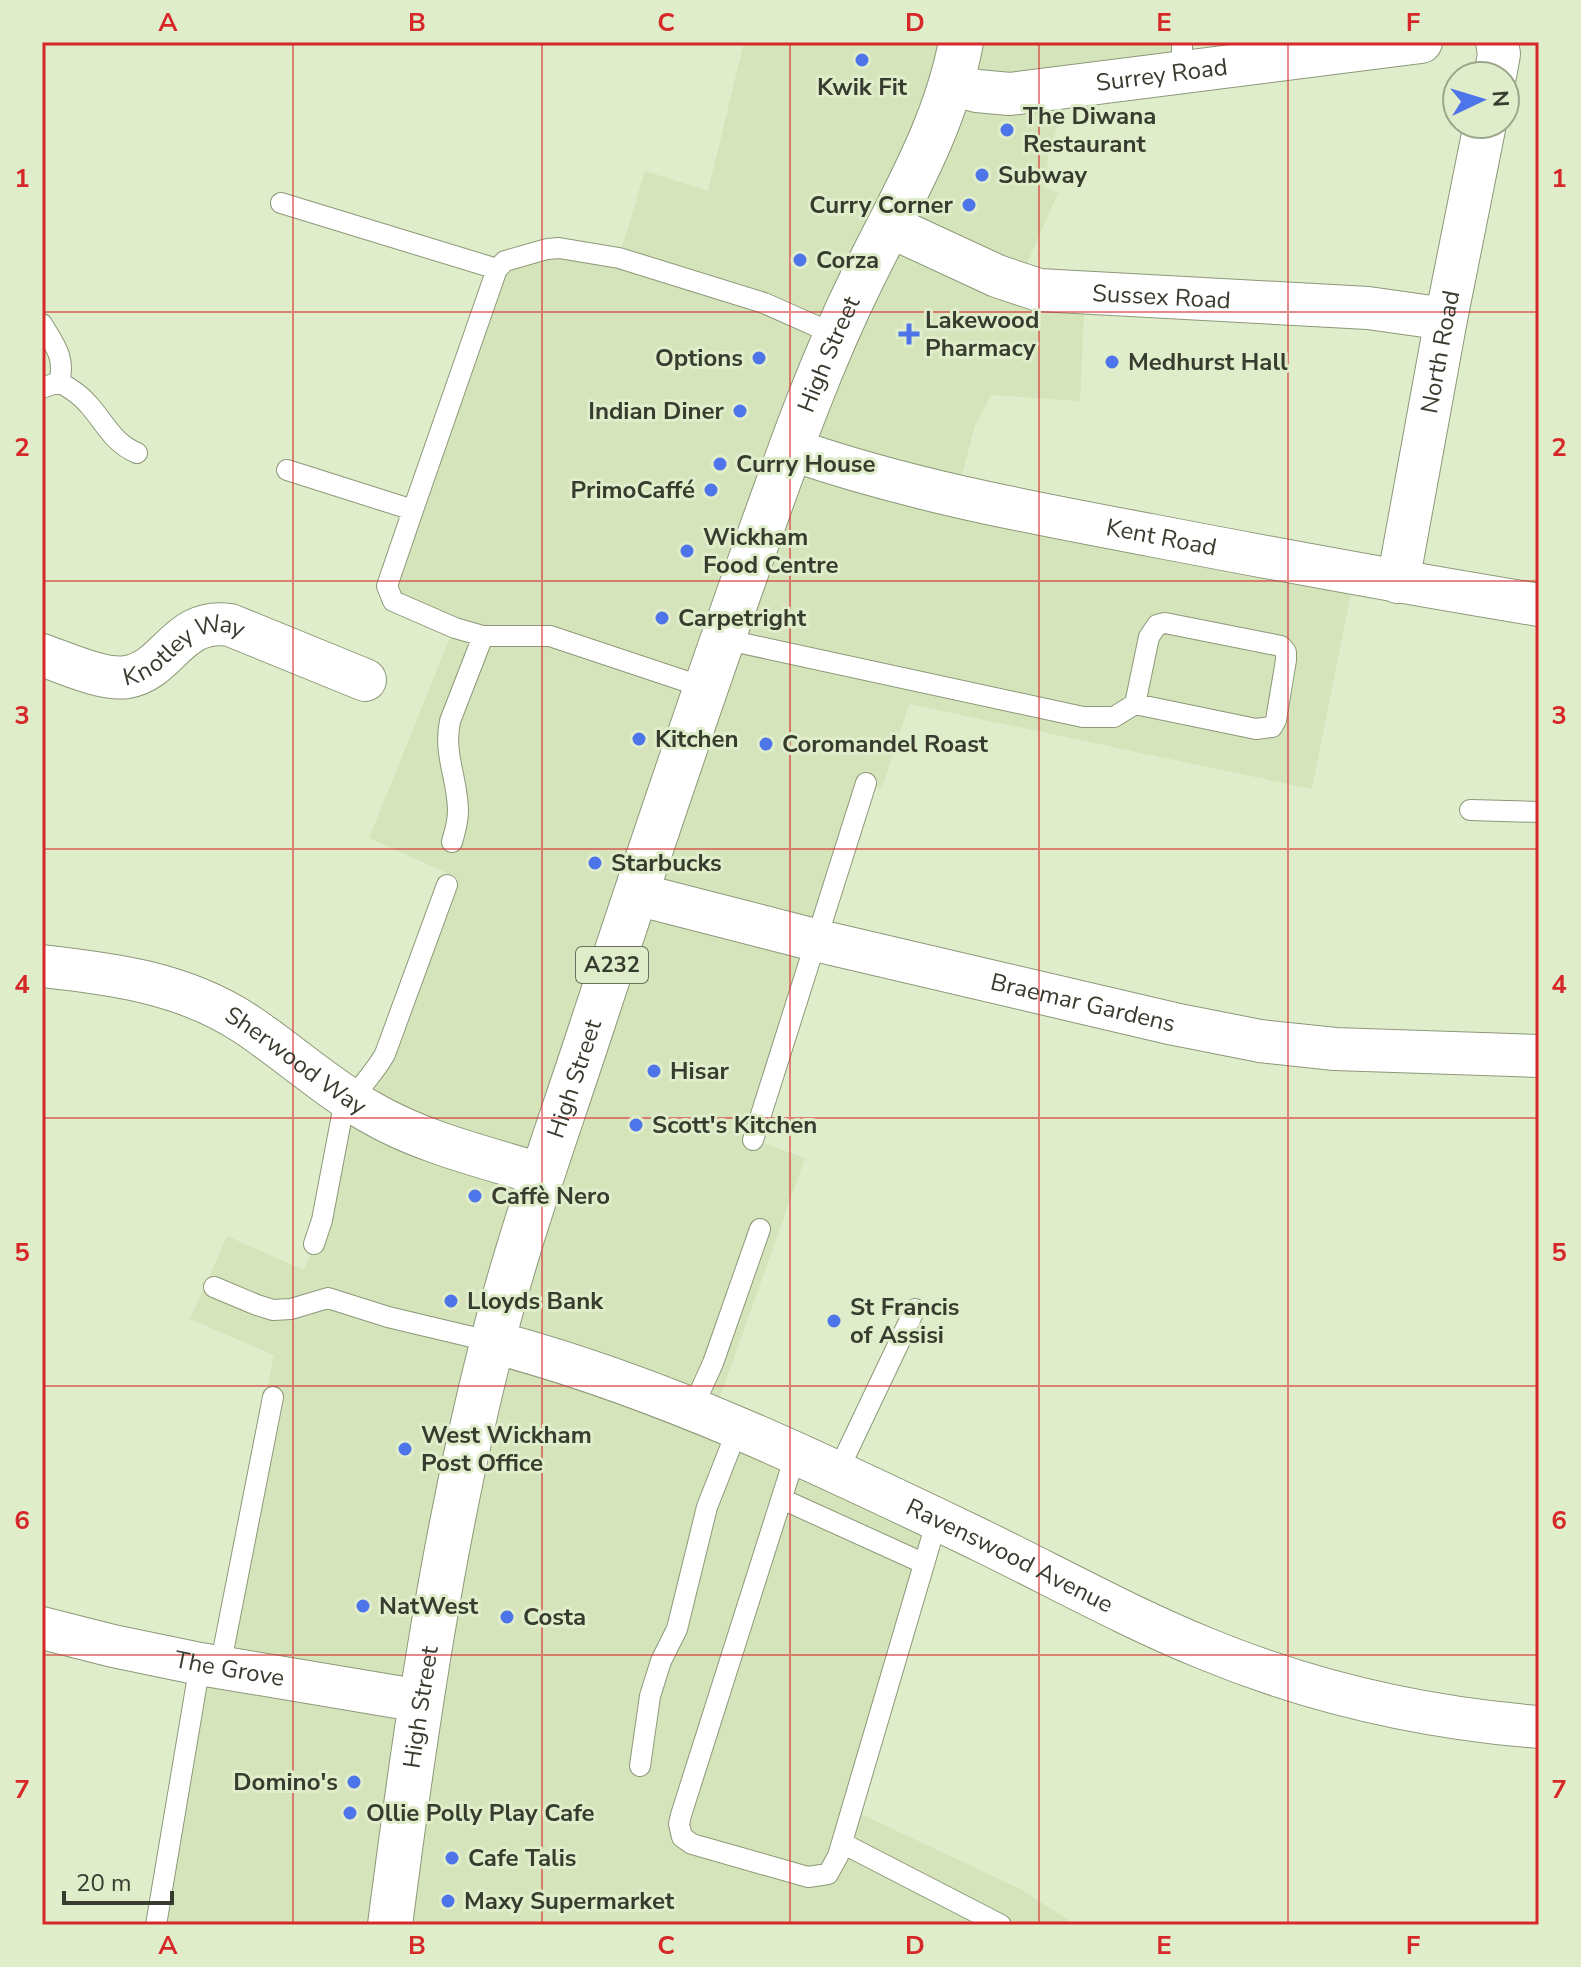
<svg xmlns="http://www.w3.org/2000/svg" width="1581" height="1967" font-family="'Nunito Sans',sans-serif">
<rect width="100%" height="100%" fill="#e0edca"/>
<path fill="#d5e4ba" d="M 744,42 L 1182,42 L 1182,73 L 1062,108 L 1047,163 L 1049,175 L 1044,187 L 1058,193 L 1018,284 L 1085,293 L 1080,401 L 991,395 L 975,426 L 956,496 L 1355,574 L 1312,789 L 909,704 L 882,788 L 867,783 L 754,1140 L 805,1158 L 713,1417 L 937,1520 L 861,1814 L 1022,1890 L 1076,1925 L 156,1925 L 200,1664 L 213,1665 L 274,1355 L 190,1319 L 227,1236 L 304,1270 L 312,1249 L 342,1115 L 385,1054 L 451,875 L 369,838 L 454,628 L 387,586 L 497,269 L 547,249 L 619,257 L 645,171 L 708,191 Z"/>
<g fill="none" stroke-linecap="round" stroke-linejoin="round">
<g stroke="#8c9878" stroke-width="22">
<path id="lane" d="M 1182,73 L 1182,42
M 281,203 L 497,269 L 505,261 L 547,249 L 559,248 L 619,258 L 764,303 L 836,335
M 42,324 C 54,344 66,358 59,382 L 42,388
M 59,382 C 70,388 80,394 89,405 C 105,423 113,443 137,453
M 287,470 L 413,510 L 497,269
M 413,510 L 387,586 L 393,601 L 455,628 L 483,636 L 550,636 L 706,688
M 1165,623 L 1281,646 L 1286,652 L 1286,660 L 1276,720 L 1272,727 L 1256,729 L 1135,704 L 1149,637 L 1157,625 Z
M 723,639 L 1083,717 L 1114,717 L 1135,704
M 1470,810 L 1539,812
M 452,842 C 455,832 458,822 458,811 C 458,779 443,755 450,721 L 483,636
M 753,1140 L 866,783
M 314,1244 L 322,1220 L 342,1115 C 354,1092 373,1076 385,1054 L 447,885
M 214,1287 L 257,1305 L 273,1310 L 291,1309 L 328,1298 L 388,1317 L 493,1342
M 692,1409 L 713,1363 L 760,1229
M 796,1453 L 681,1815 L 679,1824 L 682,1837 L 692,1844 L 808,1877 L 828,1874 L 838,1856 L 937,1520
M 837,1473 L 915,1309
M 782,1499 L 923,1563
M 220,1667 L 273,1397
M 640,1766 L 650,1696 L 661,1661 L 677,1629 L 707,1507 L 738,1428
M 842,1843 L 1001,1925
M 156,1925 L 200,1664"/>
</g>
<g stroke="#8c9878" stroke-width="44">
<g id="street">
<path d="M 1495,76 L 1499,54 L 1497,42"/>
<path id="s1" d="M 952,84 L 977,91 L 1010,94 L 1421,42"/>
<path id="s2" d="M 889,226 L 997,276 L 1039,290 L 1368,308 L 1446,319"/>
<path id="s3" d="M 790,449 C 908,490 1028,512 1150,535 C 1280,560 1409,584 1539,605"/>
<path id="s4" d="M 1398,582 L 1446,319 L 1485,124"/>
<path id="s5" d="M 42,655 C 65,663 104,681 127,677 C 169,670 177,617 230,625 L 365,680"/>
<path id="s6" d="M 636,894 L 815,940 L 1174,1024 L 1260,1041 L 1335,1049 L 1539,1056"/>
<path id="s7" d="M 42,966 C 114,974 184,983 246,1024 C 288,1052 326,1087 370,1112 C 423,1143 485,1157 543,1175"/>
<path id="s8" d="M 493,1342 C 663,1387 822,1464 980,1540 C 1054,1576 1128,1617 1204,1648 C 1310,1692 1424,1718 1539,1727"/>
<path id="s9" d="M 42,1628 L 113,1646 L 200,1664 L 421,1701"/>
</g>
</g>
<g stroke="#8c9878" stroke-width="46">
<g id="highway">
<path id="s10" d="M 390,1925 C 415,1731 443,1538 491,1348 C 518,1239 557,1133 592,1026 C 647,859 703,693 762,528 C 792,444 822,360 862,279 C 900,201 945,128 961,42"/>
</g>
</g>
<use href="#lane" stroke="#fff" stroke-width="20"/>
<use href="#street" stroke="#fff" stroke-width="42"/>
<use href="#highway" stroke="#fff" stroke-width="44"/>
</g>
<path fill="none" stroke="#d62828" stroke-width="2" stroke-opacity="0.55" d="M 293,42 L 293,1925M 542,42 L 542,1925M 790,42 L 790,1925M 1039,42 L 1039,1925M 1288,42 L 1288,1925M 42,312 L 1539,312M 42,581 L 1539,581M 42,849 L 1539,849M 42,1118 L 1539,1118M 42,1386 L 1539,1386M 42,1655 L 1539,1655"/>
<g fill="#4d74e8" stroke="#e0edca" stroke-width="3">
<circle cx="862" cy="60" r="8"/>
<circle cx="1007" cy="130" r="8"/>
<circle cx="982" cy="175" r="8"/>
<circle cx="969" cy="205" r="8"/>
<circle cx="800" cy="260" r="8"/>
<path d="M905 322h8v8h8v8h-8v8h-8v-8h-8v-8h8z"/>
<circle cx="759" cy="358" r="8"/>
<circle cx="1112" cy="362" r="8"/>
<circle cx="740" cy="411" r="8"/>
<circle cx="720" cy="464" r="8"/>
<circle cx="711" cy="490" r="8"/>
<circle cx="687" cy="551" r="8"/>
<circle cx="662" cy="618" r="8"/>
<circle cx="639" cy="739" r="8"/>
<circle cx="766" cy="744" r="8"/>
<circle cx="595" cy="863" r="8"/>
<circle cx="654" cy="1071" r="8"/>
<circle cx="636" cy="1125" r="8"/>
<circle cx="475" cy="1196" r="8"/>
<circle cx="451" cy="1301" r="8"/>
<circle cx="834" cy="1321" r="8"/>
<circle cx="405" cy="1449" r="8"/>
<circle cx="363" cy="1606" r="8"/>
<circle cx="507" cy="1617" r="8"/>
<circle cx="354" cy="1782" r="8"/>
<circle cx="350" cy="1813" r="8"/>
<circle cx="452" cy="1858" r="8"/>
<circle cx="448" cy="1901" r="8"/>
</g>
<g text-anchor="middle" dominant-baseline="central" stroke-width="6" stroke-linejoin="round" paint-order="stroke">
<rect fill="#e0edca" stroke="#6a715d" stroke-width="2" x="576" y="947" width="72" height="36" rx="6"/>
<g font-size="22" font-weight="bold" fill="#373c2e">
<text x="612" y="965">A232</text>
</g>
<g font-size="24" fill="#373c2e" stroke="#e0edca">
<text stroke="none"><textPath href="#s1" startOffset="212">Surrey Road</textPath></text>
<text stroke="none"><textPath href="#s2" startOffset="286">Sussex Road</textPath></text>
<text stroke="none"><textPath href="#s4" startOffset="234">North Road</textPath></text>
<text stroke="none"><textPath href="#s10" startOffset="1636">High Street</textPath></text>
<text stroke="none"><textPath href="#s3" startOffset="382">Kent Road</textPath></text>
<text stroke="none"><textPath href="#s5" startOffset="154">Knotley Way</textPath></text>
<text stroke="none"><textPath href="#s6" startOffset="460">Braemar Gardens</textPath></text>
<text stroke="none"><textPath href="#s7" startOffset="276">Sherwood Way</textPath></text>
<text stroke="none"><textPath href="#s10" startOffset="868">High Street</textPath></text>
<text stroke="none"><textPath href="#s8" startOffset="560">Ravenswood Avenue</textPath></text>
<text stroke="none"><textPath href="#s9" startOffset="192">The Grove</textPath></text>
<text stroke="none"><textPath href="#s10" startOffset="220">High Street</textPath></text>
</g>
<g font-size="24" font-weight="bold" fill="#373c2e" stroke="#e0edca" text-anchor="start">
<text x="862" y="87" text-anchor="middle">Kwik Fit</text>
<text x="1023" y="116">The Diwana<tspan x="1023" dy="28">Restaurant</tspan></text>
<text x="998" y="175">Subway</text>
<text x="953" y="205" text-anchor="end">Curry Corner</text>
<text x="816" y="260">Corza</text>
<text x="925" y="320">Lakewood<tspan x="925" dy="28">Pharmacy</tspan></text>
<text x="743" y="358" text-anchor="end">Options</text>
<text x="1128" y="362">Medhurst Hall</text>
<text x="724" y="411" text-anchor="end">Indian Diner</text>
<text x="736" y="464">Curry House</text>
<text x="695" y="490" text-anchor="end">PrimoCaffé</text>
<text x="703" y="537">Wickham<tspan x="703" dy="28">Food Centre</tspan></text>
<text x="678" y="618">Carpetright</text>
<text x="655" y="739">Kitchen</text>
<text x="782" y="744">Coromandel Roast</text>
<text x="611" y="863">Starbucks</text>
<text x="670" y="1071">Hisar</text>
<text x="652" y="1125">Scott's Kitchen</text>
<text x="491" y="1196">Caffè Nero</text>
<text x="467" y="1301">Lloyds Bank</text>
<text x="850" y="1307">St Francis<tspan x="850" dy="28">of Assisi</tspan></text>
<text x="421" y="1435">West Wickham<tspan x="421" dy="28">Post Office</tspan></text>
<text x="379" y="1606">NatWest</text>
<text x="523" y="1617">Costa</text>
<text x="338" y="1782" text-anchor="end">Domino's</text>
<text x="366" y="1813">Ollie Polly Play Cafe</text>
<text x="468" y="1858">Cafe Talis</text>
<text x="464" y="1901">Maxy Supermarket</text>
</g>
</g>
<rect width="1581" height="1967" fill="none" stroke="#e0edca" stroke-width="88"/>
<g transform="translate(1481 100) rotate(86)"><circle r="38" fill="#e0edca" stroke="#9ca68c" stroke-width="2"/>
<path d="M0-6L14 30L0 20L-14 30Z" fill="#4d74e8"/>
<text y="-12" font-size="22" font-weight="bold" text-anchor="middle" fill="#373c2e">N</text>
</g>
<path d="M64 1891v12h108v-12" fill="none" stroke="#373c2e" stroke-width="4"/>
<text x="76" y="1891" font-size="24" fill="#373c2e" stroke="#e0edca" stroke-width="6" paint-order="stroke">20 m</text>
<rect x="44" y="44" width="1493" height="1879" fill="none" stroke="#d62828" stroke-width="3"/>
<g font-size="26" text-anchor="middle" font-weight="bold" fill="#d62828">
<text x="168" y="31">A</text>
<text x="417" y="31">B</text>
<text x="666" y="31">C</text>
<text x="915" y="31">D</text>
<text x="1164" y="31">E</text>
<text x="1413" y="31">F</text>
<text x="22" y="187">1</text>
<text x="1559" y="187">1</text>
<text x="22" y="456">2</text>
<text x="1559" y="456">2</text>
<text x="22" y="724">3</text>
<text x="1559" y="724">3</text>
<text x="22" y="993">4</text>
<text x="1559" y="993">4</text>
<text x="22" y="1261">5</text>
<text x="1559" y="1261">5</text>
<text x="22" y="1529">6</text>
<text x="1559" y="1529">6</text>
<text x="22" y="1798">7</text>
<text x="1559" y="1798">7</text>
<text x="168" y="1954">A</text>
<text x="417" y="1954">B</text>
<text x="666" y="1954">C</text>
<text x="915" y="1954">D</text>
<text x="1164" y="1954">E</text>
<text x="1413" y="1954">F</text>
</g>
</svg>
